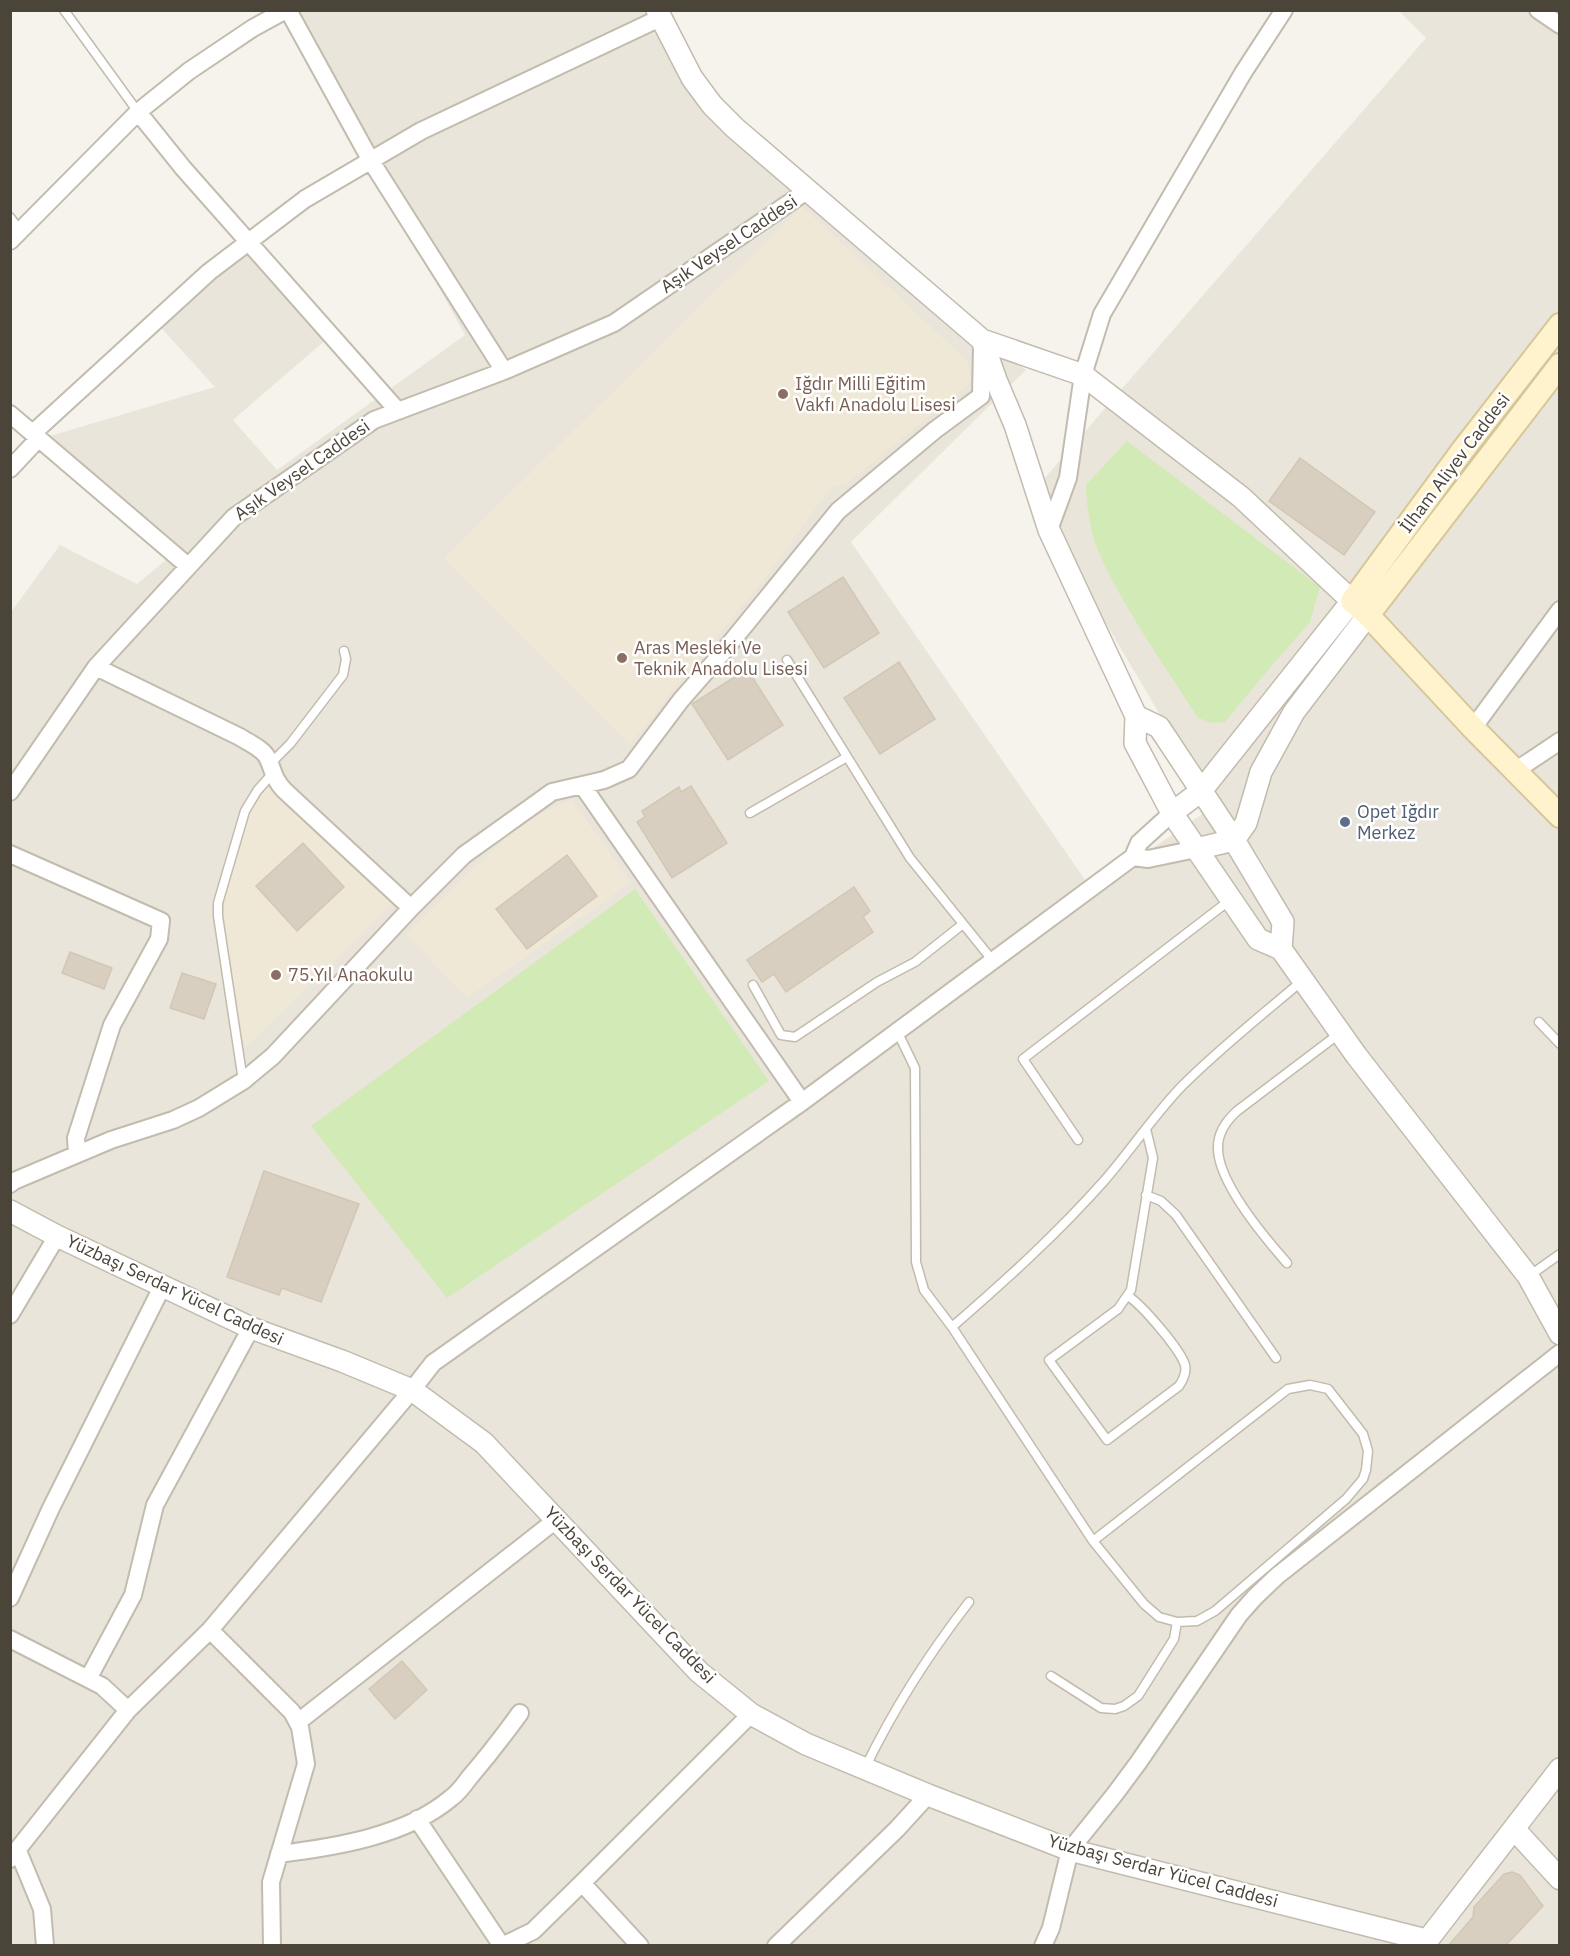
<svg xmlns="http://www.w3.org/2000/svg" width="1570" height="1956" viewBox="0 0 1570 1956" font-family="'IBM Plex Sans',sans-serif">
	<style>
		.residential { fill: #eae5da }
		.education { fill: #efe8d6 }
		.green { fill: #d2eab5 }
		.building { fill: #d8cfc1; stroke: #d3c7b4; stroke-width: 1.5 }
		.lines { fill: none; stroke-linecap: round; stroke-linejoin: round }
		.service-casing { stroke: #c2bbae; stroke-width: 11 }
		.minor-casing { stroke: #c2bbae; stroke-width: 20 }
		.tertiary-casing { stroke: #c2bbae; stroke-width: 24 }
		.secondary-casing { stroke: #d6c79b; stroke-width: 26 }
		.service { stroke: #fff; stroke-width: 8 }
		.minor { stroke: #fff; stroke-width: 16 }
		.tertiary { stroke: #fff; stroke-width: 21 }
		.secondary { stroke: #fff3cd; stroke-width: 22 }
		.education-dot { fill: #8d6e63; stroke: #fff; stroke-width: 2 }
		.service-dot { fill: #5c6f8a; stroke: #fff; stroke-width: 2 }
		.labels { text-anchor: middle; stroke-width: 5; stroke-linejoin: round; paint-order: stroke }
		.street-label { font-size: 18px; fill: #4b4439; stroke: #fff }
		.education-label { font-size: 18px; fill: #785e54; stroke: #fff; text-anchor: start }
		.service-label { font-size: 18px; fill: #4e5e75; stroke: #fff; text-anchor: start }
	</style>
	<rect width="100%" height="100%" fill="#f6f3ec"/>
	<path class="residential" d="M287 11H662L709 93 787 178 1026 370 851 542 1092 890 1214 806 1030 495 1426 38 1399 11H1559V1945L11 1946V612L60 545 137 584 178 550 40 439 215 387 155 321 251 238 328 338 233 420 277 470 465 335Z"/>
	<path class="education" d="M802 206 967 361 972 381 850 481 830 488 769 573 630 744 444 558Z
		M272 778 396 901 244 1049 219 891 249 816Z
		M572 799 630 883 467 998 406 934 520 824Z"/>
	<path class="green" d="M1127 441 1320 587 1310 622 1262 677 1225 722 1212 723 1198 718C1165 666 1124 609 1099 553 1091 535 1086 505 1086 485Z
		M635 889 769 1081 447 1298 311 1126Z"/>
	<path class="building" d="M1300 458 1375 512 1344 555 1269 501Z
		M843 577 879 633 824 668 788 612Z
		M899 662 935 719 880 754 844 698Z
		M747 669 783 725 728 760 692 704Z
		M691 786 727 843 672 878 637 822 645 817 642 811 679 787 681 792Z
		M303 843 344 887 297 931 256 886Z
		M567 855 597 896 527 949 496 909Z
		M854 887 870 911 863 917 873 932 786 992 774 974 762 982 747 960Z
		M70 952 112 968 104 989 62 973Z
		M182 973 216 984 204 1019 170 1008Z
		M264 1171 359 1204 321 1302 282 1288 279 1295 227 1277Z
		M402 1661 427 1690 395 1719 369 1689Z
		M1512 1872 1520 1875 1543 1906 1505 1946H1448L1473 1917 1474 1907 1504 1874Z"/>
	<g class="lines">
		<defs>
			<path id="service" d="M64 10 138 112
				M10 217 20 231
				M787 660 910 858 993 961
				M270 764 290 744 343 675 346 659 344 651
				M750 813 847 757
				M753 985 781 1035 795 1037 877 982 915 962 963 924
				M1539 1022 1560 1044
				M898 1033 915 1068 916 1262 924 1290 952 1327 1093 1541 1144 1604 1159 1617 1177 1622 1197 1621 1215 1611 1346 1499 1363 1479 1366 1470 1368 1451 1363 1434 1328 1389 1310 1385 1288 1389 1093 1541
				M243 1081 218 916V903L245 811 257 791 272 774
				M1078 1140 1023 1059 1230 900
				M1146 1195 1161 1201 1176 1215 1276 1358
				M1287 1263C1265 1238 1217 1181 1218 1147 1218 1132 1226 1121 1237 1111L1340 1033
				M1529 1276 1560 1254
				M1128 1296C1142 1305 1180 1349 1185 1365 1187 1373 1183 1380 1179 1386L1107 1440 1049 1360 1118 1309 1131 1290 1153 1158 1146 1129
				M952 1327C1005 1281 1057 1234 1104 1181 1131 1150 1154 1115 1182 1086 1220 1048 1262 1015 1303 980
				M1051 1676 1101 1708 1115 1709 1124 1706 1138 1696 1174 1639 1177 1622
				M865 1768C894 1708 928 1655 969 1602"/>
			<path id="minor" d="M288 10 371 161 504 371
				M1538 10 1560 25
				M138 112 183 168 398 411
				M10 241 138 112 189 71 253 28 286 10
				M10 414 188 566
				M33 433 209 272 305 199 421 131 660 18
				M10 469 39 438
				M1049 530 1068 478 1083 375 1102 314 1243 73 1284 10
				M96 667 240 737C249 743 264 749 268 759 274 772 273 778 284 790L411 908
				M1473 728 1560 610
				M1515 771 1560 741
				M582 785 802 1102
				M10 792 96 667 234 517 374 420 504 371 614 323 808 190
				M10 854 161 921 159 939 112 1025 76 1138 77 1154
				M1133 857 1148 859 1196 849
				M10 1184 14 1181 111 1140 173 1120 199 1108 243 1081 273 1056 411 908 464 855 552 792 604 780 629 769 681 700 723 652 838 511 935 430 981 396 982 347
				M10 1315 57 1236
				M10 1598 51 1508 162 1287
				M210 1630 292 1712 300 1727 306 1764 271 1882 272 1946
				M10 1639 102 1686 128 1710
				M88 1679 133 1595 155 1505 251 1328
				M298 1722 556 1520
				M417 1819 502 1946
				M18 1851 42 1909 45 1946
				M279 1854C336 1847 406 1836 451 1798 458 1793 464 1785 469 1778 487 1757 504 1735 520 1713
				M10 1859 128 1710 210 1630 412 1390 433 1363 802 1102 1133 857 1139 843 1172 813
				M582 1883 640 1946
				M502 1946 533 1931 582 1883 751 1714
				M776 1946 897 1829 928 1795
				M1043 1946 1051 1928 1070 1850 1115 1794 1138 1763 1239 1615 1255 1597 1277 1576 1560 1353"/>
			<path id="tertiary" d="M657 10 692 78 712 105 735 128 982 340 996 380 1015 425 1049 530 1136 716 1135 743 1172 813 1258 939 1281 949 1356 1055 1528 1276 1560 1334
				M982 340 1083 375 1241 497 1352 601 1201 791 1172 813
				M1136 716 1159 727 1234 840 1283 922 1281 949
				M1196 849 1234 840 1246 823 1261 772 1294 712 1368 615
				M10 1211 57 1236 251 1328 342 1361 412 1390 484 1443 699 1672 751 1714 806 1744 928 1795 1070 1850 1426 1940
				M1514 1829 1560 1879
				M1423 1946 1560 1769"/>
			<path id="secondary" d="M1560 325 1462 451 1352 601 1368 615 1473 728 1560 816
				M1368 615 1560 365"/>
		</defs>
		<use href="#service" class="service-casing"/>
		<use href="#minor" class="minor-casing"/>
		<use href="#tertiary" class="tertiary-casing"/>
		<use href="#secondary" class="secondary-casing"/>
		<use href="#service" class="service"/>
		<use href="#minor" class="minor"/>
		<use href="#tertiary" class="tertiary"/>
		<use href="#secondary" class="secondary"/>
	</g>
	<g class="education-dot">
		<circle cx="783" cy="394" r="6"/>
		<circle cx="622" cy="658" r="6"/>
		<circle cx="276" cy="975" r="6"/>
	</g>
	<circle class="service-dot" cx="1345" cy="822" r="6"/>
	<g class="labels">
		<g class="street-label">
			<text transform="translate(729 244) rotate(-34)" y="6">Aşık Veysel Caddesi</text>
			<text transform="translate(1455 463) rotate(-53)" y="6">İlham Aliyev Caddesi</text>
			<text transform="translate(302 470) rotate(-35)" y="6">Aşık Veysel Caddesi</text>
			<text transform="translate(175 1290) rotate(25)" y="6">Yüzbaşı Serdar Yücel Caddesi</text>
			<text transform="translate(630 1595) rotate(46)" y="6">Yüzbaşı Serdar Yücel Caddesi</text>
			<text transform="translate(1163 1871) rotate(15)" y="6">Yüzbaşı Serdar Yücel Caddesi</text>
		</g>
		<g class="education-label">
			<text x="795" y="390">Iğdır Milli Eğitim<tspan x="795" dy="21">Vakfı Anadolu Lisesi</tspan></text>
			<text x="634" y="654">Aras Mesleki Ve<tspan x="634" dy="21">Teknik Anadolu Lisesi</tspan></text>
			<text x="288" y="981">75.Yıl Anaokulu</text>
		</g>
		<g class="service-label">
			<text x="1357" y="818">Opet Iğdır<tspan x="1357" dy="21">Merkez</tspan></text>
		</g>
	</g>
	<rect width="1570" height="1956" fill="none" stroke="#4b4439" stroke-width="24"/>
</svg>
